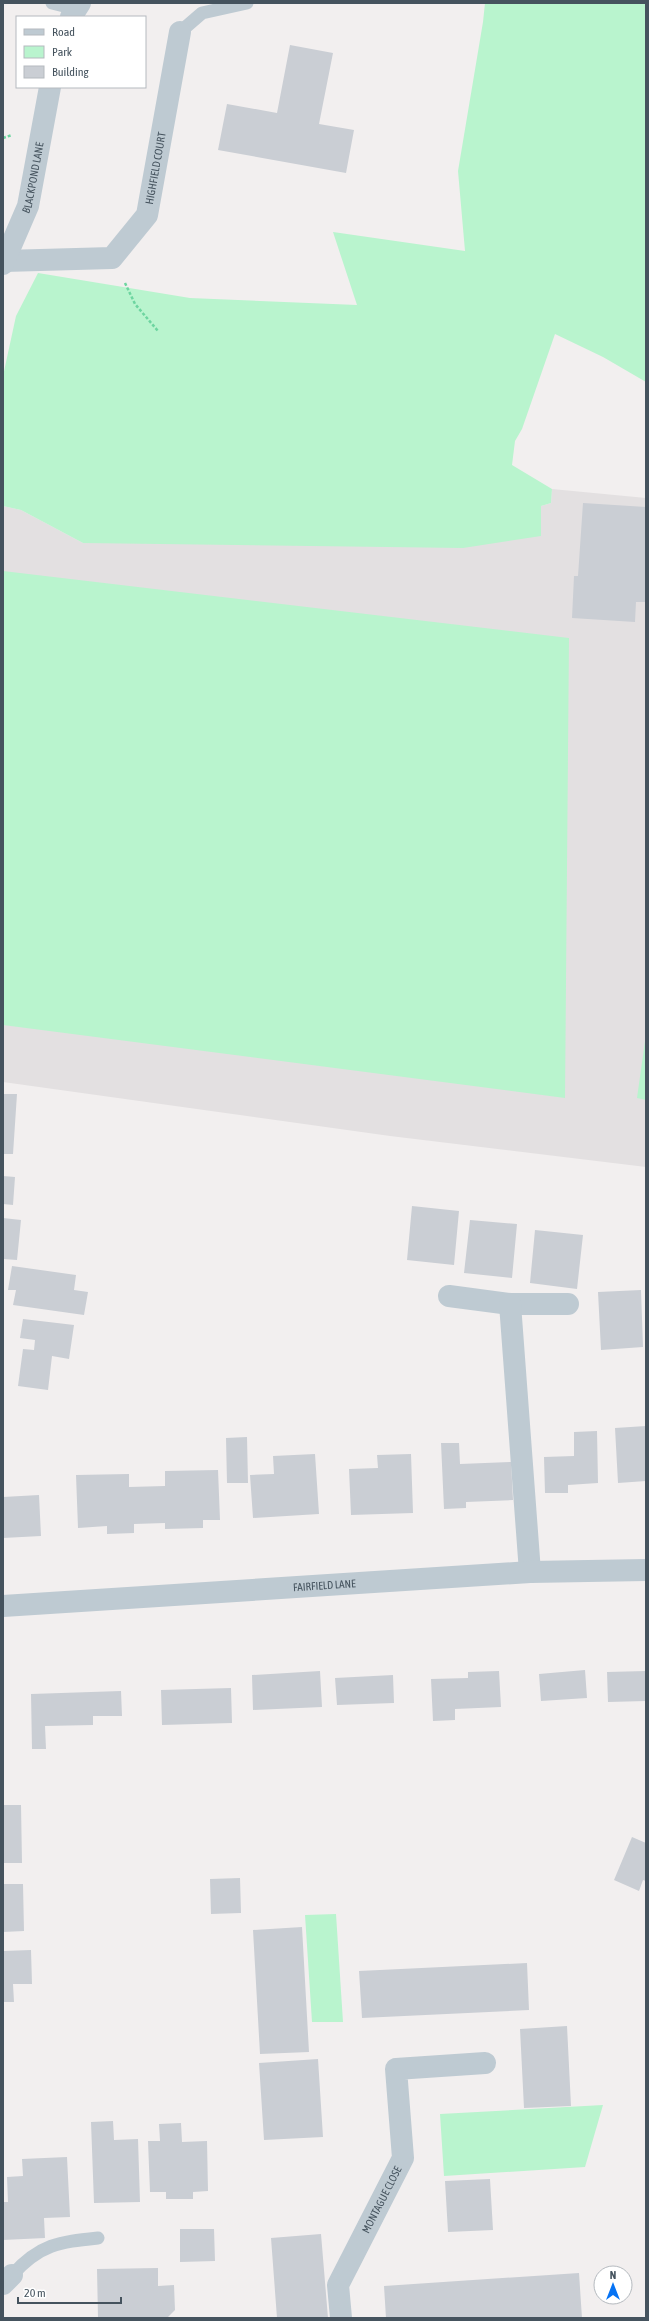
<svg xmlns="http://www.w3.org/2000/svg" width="649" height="2321" viewBox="0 0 649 2321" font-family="'Asap Condensed',sans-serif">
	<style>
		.education { fill: #e3e0e1 }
		.green { fill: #b9f4ce }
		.building { fill: #caced4 }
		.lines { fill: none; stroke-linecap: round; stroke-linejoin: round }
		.path { stroke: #6dd5a0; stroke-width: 2.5; stroke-dasharray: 3 2; stroke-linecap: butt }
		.lane { stroke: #becad2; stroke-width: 13 }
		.street { stroke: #becad2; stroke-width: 22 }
		.labels { text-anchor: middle; stroke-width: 3.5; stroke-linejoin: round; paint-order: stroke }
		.street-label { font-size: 11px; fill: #45535e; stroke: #fff }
	</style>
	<rect width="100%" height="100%" fill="#f2efef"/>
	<path class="education" d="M552 489 646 498V1167L390 1136 3 1082V506L21 510 83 543 541 506 551 503Z"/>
	<path class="green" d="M485 3H646V382L603 357 555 334 522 429 515 441 512 465 552 489 551 503 541 506V536L463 548 83 543 21 510 3 506V376L16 316 38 273 190 298 357 305 333 232 465 251 458 171 483 22Z
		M3 571 569 638 565 1098 3 1025Z
		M646 1034V1100L637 1098Z
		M336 1914 343 2022H312L305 1915Z
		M603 2105 585 2167 444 2176 440 2114Z"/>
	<path class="building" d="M290 45 333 53 319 124 354 130 346 173 218 150 227 104 277 113Z
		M583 503 646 507V602H636L635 622 572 618 574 576H578Z
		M3 1094H17L13 1154H3Z
		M3 1176 15 1177 13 1205 3 1204Z
		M412 1206 459 1211 454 1265 407 1260Z
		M3 1218 21 1220 17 1260 3 1259Z
		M470 1220 517 1224 512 1278 464 1273Z
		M535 1230 583 1235 577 1289 530 1283Z
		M12 1266 76 1275 74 1290 88 1292 84 1315 13 1305 16 1290H8Z
		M641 1290 643 1347 601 1350 598 1292Z
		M23 1319 74 1325 69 1359 52 1356 48 1390 18 1386 23 1349 34 1350 35 1340 20 1338Z
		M646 1426V1481L618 1483 615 1428Z
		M597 1431 598 1483 568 1485V1493H545L544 1457 574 1456V1432Z
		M247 1437 248 1483H227L226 1438Z
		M441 1443H459L460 1464 511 1462 513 1500 466 1502V1508L444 1509Z
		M315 1454 319 1514 253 1518 250 1475 274 1474 273 1456Z
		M411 1454 413 1513 351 1515 349 1469 378 1468 377 1455Z
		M218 1470 220 1520H203V1528L165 1529V1523L134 1524V1533L107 1534V1526L78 1528 76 1475 129 1474V1487L165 1486V1471Z
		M39 1495 41 1536 3 1538V1497Z
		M585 1670 587 1698 541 1701 539 1674Z
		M320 1671 322 1707 253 1710 252 1675Z
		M499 1671 501 1707 455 1709V1720L433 1721 431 1679 468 1678V1672Z
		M646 1671V1701L608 1702 607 1672Z
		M393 1675 394 1703 337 1705 335 1678Z
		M231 1688 232 1723 162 1725 161 1690Z
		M121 1691 122 1716H93V1725L45 1726 46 1749H32L31 1694Z
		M3 1805H21L22 1863H3Z
		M632 1837 646 1843V1881L643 1880 639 1891 614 1880Z
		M240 1878 241 1913 211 1914 210 1879Z
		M3 1884H23L24 1931 3 1932Z
		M302 1927 309 2052 260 2054 253 1930Z
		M31 1950 32 1984H13L14 2002H3V1951Z
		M527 1963 529 2010 362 2018 359 1971Z
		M567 2026 571 2106 524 2108 520 2029Z
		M318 2059 323 2137 264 2140 259 2063Z
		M113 2121 114 2140 138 2139 140 2202 94 2203 91 2122Z
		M181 2123 182 2142 207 2141 208 2191 193 2192V2199H166V2192H150L148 2141H160L159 2124Z
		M67 2157 70 2217 44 2218 45 2238 3 2240V2202H8L7 2177 23 2176 22 2159Z
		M490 2179 493 2230 448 2232 445 2181Z
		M180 2229H214L215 2261 180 2262Z
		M321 2234 328 2318H277L271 2238Z
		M158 2268V2286L174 2285 175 2310 167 2318H98L97 2269Z
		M579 2273 582 2318H386L384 2286Z"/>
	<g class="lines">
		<path class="path" d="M3 138 12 135
			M125 283 135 304 158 331"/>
		<path class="lane" d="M52 3 76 9
			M180 32 202 13 247 3
			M12 2275C40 2244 59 2242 98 2238"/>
		<g class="street">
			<path d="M71 17 80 3"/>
			<path id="s1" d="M4 261 112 258 147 215 180 32"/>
			<path id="s2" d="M3 264 28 206 50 87"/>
			<path d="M449 1296 510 1304H568"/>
			<path d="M510 1304 530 1572"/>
			<path id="s3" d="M3 1606 530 1572 646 1570"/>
			<path d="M3 2284 12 2275"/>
			<path id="s4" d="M341 2318 338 2285 403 2158 396 2069 485 2063"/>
		</g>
	</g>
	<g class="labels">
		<g class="street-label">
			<text dy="4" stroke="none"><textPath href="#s1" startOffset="211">HIGHFIELD COURT</textPath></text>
			<text dy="4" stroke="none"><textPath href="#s2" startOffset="92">BLACKPOND LANE</textPath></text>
			<text dy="4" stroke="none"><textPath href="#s3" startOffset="322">FAIRFIELD LANE</textPath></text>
			<text dy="4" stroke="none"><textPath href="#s4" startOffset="129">MONTAGUE CLOSE</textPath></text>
		</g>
	</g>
	<rect width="649" height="2321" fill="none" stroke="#45535e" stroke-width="8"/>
	<rect x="16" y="16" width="130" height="72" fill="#ffffff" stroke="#b5babf"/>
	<rect x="24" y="29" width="20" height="6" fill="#becad2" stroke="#b5babf"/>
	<text x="52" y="36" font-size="12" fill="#45535e">Road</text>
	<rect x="24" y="46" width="20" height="12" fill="#b9f4ce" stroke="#b5babf"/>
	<text x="52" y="56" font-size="12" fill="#45535e">Park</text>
	<rect x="24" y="66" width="20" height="12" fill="#caced4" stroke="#b5babf"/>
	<text x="52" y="76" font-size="12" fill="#45535e">Building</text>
	<g transform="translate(613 2285)"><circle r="19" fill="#ffffff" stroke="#b5babf"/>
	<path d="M0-3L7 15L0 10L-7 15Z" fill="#0673f4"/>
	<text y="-6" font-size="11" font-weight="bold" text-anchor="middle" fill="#45535e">N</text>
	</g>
	<path d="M18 2297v6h103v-6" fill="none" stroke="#45535e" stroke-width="2"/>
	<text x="24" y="2297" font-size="12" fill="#45535e" stroke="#ffffff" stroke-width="3" paint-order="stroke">20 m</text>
</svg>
